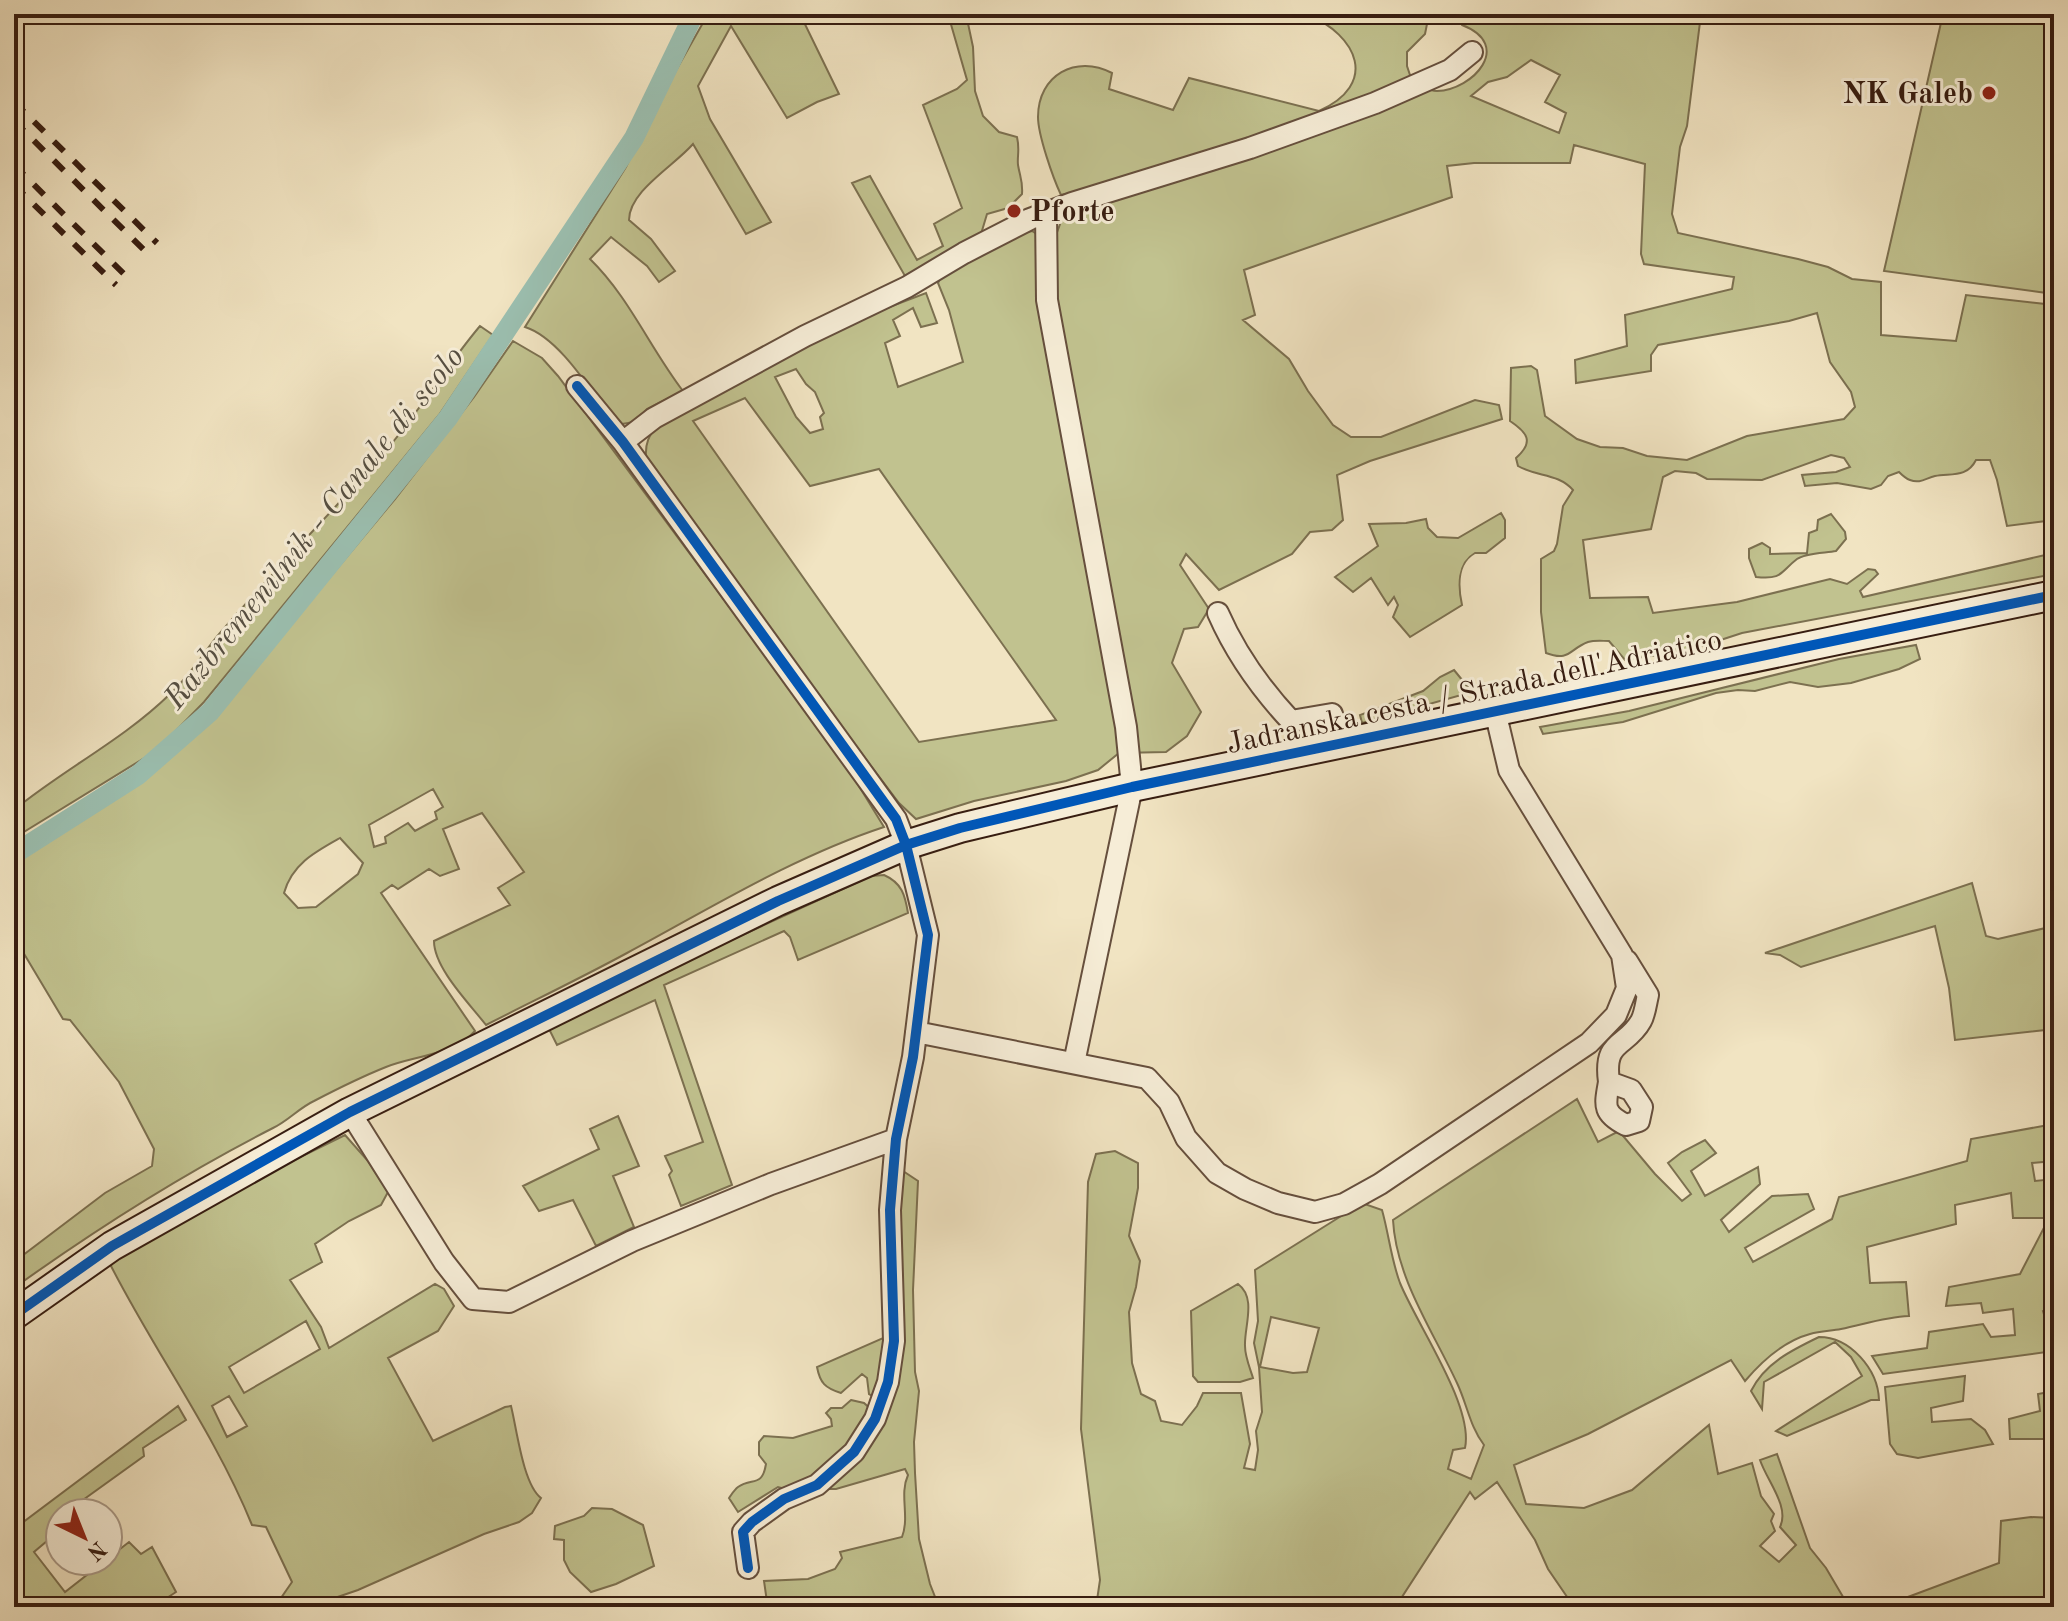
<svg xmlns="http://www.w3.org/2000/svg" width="2068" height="1621" viewBox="0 0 2068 1621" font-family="'Old Standard TT',serif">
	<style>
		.green { fill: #c1c28f; stroke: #7c7050; stroke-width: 2; fill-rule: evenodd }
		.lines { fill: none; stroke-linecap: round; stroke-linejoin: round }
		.canal { stroke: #9bbfb0; stroke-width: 20 }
		.street-casing { stroke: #664f3d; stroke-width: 24 }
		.secondary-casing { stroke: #371d11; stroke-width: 32 }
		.street { stroke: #f6edd7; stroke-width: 20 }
		.secondary { stroke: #f6edd7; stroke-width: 28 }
		.rail { stroke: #371d11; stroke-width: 6; stroke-dasharray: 14 14; stroke-linecap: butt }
		.cycleway-casing { stroke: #f6edd7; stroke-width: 15 }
		.cycleway { stroke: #0057b8; stroke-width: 10 }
		.poi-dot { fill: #8f2418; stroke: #f6edd7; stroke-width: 3 }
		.labels { text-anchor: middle; stroke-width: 6; stroke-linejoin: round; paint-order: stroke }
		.poi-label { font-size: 30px; font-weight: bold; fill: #371d11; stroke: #f6edd7; text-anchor: end }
		.street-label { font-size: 30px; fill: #371d11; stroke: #f6edd7 }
		.water-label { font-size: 32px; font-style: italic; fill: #554e41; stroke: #f6edd7 }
	</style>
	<rect width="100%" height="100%" fill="#f1e4c2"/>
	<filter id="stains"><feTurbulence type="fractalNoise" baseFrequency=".0025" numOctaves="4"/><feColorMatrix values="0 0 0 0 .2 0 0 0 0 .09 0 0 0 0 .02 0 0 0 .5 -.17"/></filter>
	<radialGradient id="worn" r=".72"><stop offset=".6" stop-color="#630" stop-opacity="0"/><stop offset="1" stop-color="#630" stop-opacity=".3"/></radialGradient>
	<path class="green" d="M708 14H800L839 94 817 102 787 118 731 26 698 86 710 119 771 222 746 234 693 144C674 166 629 191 629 220L651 239 675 271 659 282 647 266 611 237 590 259C629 297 650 348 683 391L647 409 634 422 622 424 614 421C592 393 560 338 525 327L626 167 650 116Z
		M948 14H966L973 47 975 91 983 116 999 132 1017 137C1020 150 1017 156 1018 165 1020 177 1023 181 1022 194L1008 208 987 214 981 234 905 276 852 183 870 176 917 260 943 246 934 224 962 208 923 105 957 89 967 80Z
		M1307 14H1451L1428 19 1425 34 1407 52V66L1413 84C1420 86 1429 91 1437 91 1473 90 1514 45 1462 25L1458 14H1509L1511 17 1514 14H1608L1619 23 1629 14H1701L1687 126 1680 147 1672 214 1678 233 1798 259 1828 267 1852 279 1881 282V335L1956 341 1966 295 2054 305V520L2007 526 1997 480 1990 460H1976C1967 478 1951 473 1935 476 1926 478 1920 484 1910 480 1907 479 1901 474 1899 472L1888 476 1881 485 1871 489 1837 483 1805 486 1802 475 1836 472 1850 467 1844 458 1831 455 1762 480 1707 479 1696 473 1675 471 1663 477 1651 529 1583 540 1590 598 1648 597 1653 613 1737 602 1830 579 1847 584 1868 569 1875 570 1878 574 1860 591 1863 597 2054 553V574L1742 633 1690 650 1625 660 1609 641C1602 641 1595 640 1588 642 1569 649 1570 662 1546 653L1541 612V559L1554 551 1557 544 1563 506 1573 490C1558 473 1537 477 1518 466L1516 458C1534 442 1528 433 1510 421L1511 368 1531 366 1537 370 1545 416 1577 439 1600 447 1623 448 1647 456 1687 460 1747 436 1844 419 1855 407 1851 392 1830 362 1817 313 1789 321 1658 345 1651 355V371L1576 383 1575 360 1627 346 1625 315 1732 289 1734 277 1644 264 1641 254 1645 164 1574 145 1570 163H1474L1447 166 1452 197 1244 270 1255 315 1243 320 1289 359 1308 391 1333 425 1351 437H1381L1475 400 1499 405 1502 419 1370 461 1337 475 1343 520 1332 530 1310 532 1292 554 1219 590 1186 554 1180 565 1209 609 1198 627 1184 629 1172 663 1201 712 1187 736 1166 752 1119 753 1098 770 1066 781 974 801 916 819 899 803 817 695 646 457C645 443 649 436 657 425L845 324 926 293 937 323 921 327 913 308 893 320 900 336 885 343 898 387 963 362 949 310 938 283 942 274 1016 234 1032 231 1040 236 1055 238 1063 216 1128 182 1061 195C1053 178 1038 135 1038 117 1038 75 1076 54 1112 73L1109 89 1173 110 1189 78 1319 111C1379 84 1358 36 1307 14ZM1531 60 1560 75 1545 102 1566 113 1559 133 1471 96 1488 82 1507 77ZM796 369 806 384 815 392 824 413 820 417 823 429 810 433 796 417 775 377ZM745 398 810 486 879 469 1056 720 919 742 693 421Z
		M1943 14H2054V294L1884 271Z
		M480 326 493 335 439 415 204 702 163 744 146 757 14 838V810C64 769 123 740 170 694 190 676 203 653 220 633 274 570 334 511 388 448 421 409 447 365 480 326Z
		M513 341 542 358 558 376 843 760 884 827C793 857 711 908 627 953 581 978 533 1001 486 1025 469 1003 434 968 434 941L510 905 498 888 524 872 482 813 443 829 459 869 440 876 429 869 398 889 392 885 381 893 475 1031C454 1055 413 1056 386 1067 361 1077 337 1089 314 1101 299 1108 288 1121 273 1128 183 1174 96 1229 14 1288V1262L105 1193 152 1166 154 1149 119 1082 70 1020 63 1019 14 937V862L143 781 208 723 395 499 474 397ZM433 789 443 807 435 812 437 819 415 831 408 823 385 837 386 843 374 847 369 825ZM340 838 363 863 358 874 316 907 298 908 284 893C292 864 315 852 340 838Z
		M1501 513 1505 520V538L1486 553H1475C1457 563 1458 587 1462 605L1410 637 1393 617 1398 605 1394 597 1388 605 1371 578 1353 592 1335 577 1378 546 1369 524 1406 523 1426 519 1428 528 1437 537 1458 538Z
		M1831 514 1845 532 1846 539 1836 551C1825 553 1805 553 1797 559 1780 572 1783 580 1756 577L1749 558V549L1762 543 1770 548V554L1807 553 1809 533 1817 530 1818 520Z
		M1916 645 1920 659 1899 669 1851 683 1818 687 1790 682 1755 691 1738 690 1716 693 1623 722 1543 734 1540 727 1629 711 1839 659Z
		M1454 670 1472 692 1362 723 1360 715 1423 691 1440 677Z
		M884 875C902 883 905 895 908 913L798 960 790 937 784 931 664 985 732 1185 681 1206 669 1175 672 1171 665 1156 703 1142 655 1000 557 1045 549 1029 640 982 871 876Z
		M1972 883 1986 936 1998 939 2054 926V1029L1955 1040 1949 988 1935 926 1801 967 1780 955 1765 953Z
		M1577 1099 1598 1142 1619 1131 1655 1174 1682 1201 1691 1194 1668 1163 1682 1152 1705 1140 1716 1153 1691 1171 1705 1196 1758 1167 1760 1184 1721 1220 1729 1232 1772 1196 1808 1194 1814 1209 1745 1248 1753 1262 1832 1219 1839 1197 1967 1161 1971 1139 2054 1124V1161L2032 1163 2035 1181 2054 1179V1306L2043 1311 2047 1324 2054 1326V1351L1883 1374 1872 1356 1927 1348 1929 1332 1983 1324 1991 1337 2015 1335 2013 1309 1983 1313 1981 1303 1946 1306 1949 1287 2020 1274 2049 1218H2013L2011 1193 1955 1205 1956 1224 1867 1247 1870 1283 1906 1282 1909 1316C1885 1317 1865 1324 1841 1329 1831 1331 1821 1331 1810 1334 1784 1341 1762 1361 1745 1381L1731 1360 1588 1434 1514 1465 1526 1504 1584 1508 1632 1490 1709 1425 1718 1474 1752 1463 1761 1496 1774 1514 1771 1521 1775 1531 1760 1546 1779 1562 1796 1545 1780 1527C1790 1507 1767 1481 1760 1460L1777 1454 1810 1548 1826 1568 1849 1607H1598L1594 1604 1591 1607H1574L1548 1569 1535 1540 1497 1482 1475 1499 1470 1492 1402 1597 1400 1607H1096L1100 1580 1081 1429 1088 1182 1096 1154 1115 1151 1138 1163V1188L1129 1236 1140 1261 1136 1287 1129 1312 1132 1363 1141 1394 1155 1401 1161 1421 1182 1425 1197 1406 1203 1393H1241L1250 1444 1244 1468 1255 1470 1258 1450 1256 1431 1262 1412 1259 1367 1254 1343 1258 1321 1255 1270 1362 1203 1382 1210C1389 1235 1391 1259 1400 1283 1417 1325 1474 1406 1465 1448L1453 1450 1448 1469 1471 1479 1484 1445C1470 1427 1467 1404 1457 1383 1433 1331 1396 1278 1393 1220ZM1271 1317 1319 1328 1307 1372 1293 1373 1260 1367Z
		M618 1116 639 1166 613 1176 634 1227 596 1246 573 1200 539 1211 523 1186 599 1149 590 1129Z
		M345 1135 368 1161 388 1192 381 1205 349 1221 315 1244 322 1262 290 1280 321 1327 329 1348 435 1284 444 1289 454 1306 438 1331 388 1358 433 1441 505 1407 511 1406C517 1430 523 1484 541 1498L532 1513 519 1522 484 1534 358 1590 323 1602 302 1606 286 1604 281 1598 292 1582 266 1527 252 1525C215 1434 156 1354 111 1266L114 1258 276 1169ZM306 1321 320 1349 244 1393 229 1367ZM229 1396 247 1426 227 1437 212 1406Z
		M897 1167 918 1181 913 1290 915 1372 919 1391 914 1442 915 1473 919 1539 930 1584 939 1607H923V1603L829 1600 767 1602 764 1581 808 1579 835 1569 842 1558 840 1552 902 1537C910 1516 899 1495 908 1475L905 1469 836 1489H822L880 1421Z
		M1238 1284C1257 1298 1244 1327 1245 1346 1245 1357 1250 1368 1253 1378L1240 1382H1198L1193 1376 1191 1311Z
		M1819 1337C1850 1337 1878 1369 1879 1400H1871L1787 1436 1776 1431 1862 1376 1851 1357 1835 1342 1764 1382 1762 1409 1751 1391C1765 1363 1792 1350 1819 1337Z
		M883 1338 888 1355 878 1399 869 1394 867 1378 862 1374 841 1393C825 1388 820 1383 817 1367Z
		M1965 1376 1963 1401 1931 1408 1932 1422 1971 1419 1985 1430 1993 1444 1918 1458 1897 1454 1890 1444 1885 1387Z
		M2054 1391V1444L2045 1439H2010L2009 1419 2040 1411 2038 1394Z
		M851 1400 864 1403 874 1412 838 1463 793 1491 778 1487 738 1512 729 1498C732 1494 734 1490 738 1487 752 1477 762 1488 766 1464L759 1455V1442L764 1436 793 1438 832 1426 831 1419 826 1413 831 1408H842Z
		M178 1406 186 1420 143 1448 144 1456 76 1505V1513H60V1530L34 1552 65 1592 129 1542 141 1554 152 1547 176 1592 153 1607H29L14 1595V1529Z
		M592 1508 612 1509 643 1525 654 1566 616 1584 591 1592 570 1572 564 1560V1540L554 1539 555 1526 584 1516Z
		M2031 1517 2054 1518V1593L2048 1607H1881L1999 1563 2001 1521Z"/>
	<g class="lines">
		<path class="canal" d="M14 854 138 775 210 712 448 418 634 138 694 14"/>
		<defs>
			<path id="street" d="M1046 213 1047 300 1126 727 1132 787 1074 1063
				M577 386 623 442 896 819 906 845 928 935 913 1057 896 1139 890 1210 894 1341 888 1382 875 1419 854 1452 817 1485 784 1499 752 1522 743 1532 748 1568
				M623 442 654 418 805 336 907 287 964 253 1030 219 1072 203 1250 148 1375 103 1450 70 1472 52
				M1218 613C1236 654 1261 689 1291 721L1332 714 1339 743
				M916 1032 1147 1078 1169 1102 1186 1138 1217 1173 1245 1189 1278 1203 1315 1212 1344 1204 1380 1184 1589 1043 1616 1015 1627 988 1622 955 1509 770 1495 711
				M1609 1082C1605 1105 1602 1113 1626 1125L1639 1121 1642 1107 1631 1090 1609 1082C1603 1039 1626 1048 1641 1021 1645 1014 1646 1003 1648 995L1627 961
				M350 1112 444 1262 473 1299 509 1302 632 1241 771 1184 896 1139"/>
			<path id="secondary" d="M14 1315 112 1246 350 1112 778 901 906 845 960 828 1132 787 2054 595"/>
		</defs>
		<use href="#street" class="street-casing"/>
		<use href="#secondary" class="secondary-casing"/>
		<use href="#street" class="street"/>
		<use href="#secondary" class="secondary"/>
		<path class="rail" d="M14 102 157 243
			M14 121 147 253
			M14 165 125 275
			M14 185 116 285"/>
		<defs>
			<path id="cycleway" d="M577 386 623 442 896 819 906 845 928 935 913 1057 896 1139 890 1210 894 1341 888 1382 875 1419 854 1452 817 1485 784 1499 752 1522 743 1532 748 1568
				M14 1315 112 1246 350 1112 778 901 906 845 960 828 1132 787 2054 595"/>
		</defs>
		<use href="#cycleway" class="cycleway-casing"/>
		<use href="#cycleway" class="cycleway"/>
	</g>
	<g class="poi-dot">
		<circle cx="1989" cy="93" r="8"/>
		<circle cx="1014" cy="211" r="8"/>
	</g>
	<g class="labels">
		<g class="poi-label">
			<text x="1973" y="103">NK Galeb</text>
			<text x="1030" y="221" text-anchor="start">Pforte</text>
		</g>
		<g class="street-label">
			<text transform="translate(1474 691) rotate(-12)" y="10">Jadranska cesta / Strada dell'Adriatico</text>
		</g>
		<g class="water-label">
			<text transform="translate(313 527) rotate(-51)" y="11">Razbremenilnik - Canale di scolo</text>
		</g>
	</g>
	<rect width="2068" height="1621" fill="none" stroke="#f1e4c2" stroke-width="48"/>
	<rect x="16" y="16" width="2036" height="1589" fill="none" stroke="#371d11" stroke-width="4"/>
	<rect x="24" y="24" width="2020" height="1573" fill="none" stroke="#371d11" stroke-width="2"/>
	<g transform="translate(84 1537) rotate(137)"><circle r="38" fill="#f6edd7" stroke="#aa9a88" stroke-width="2"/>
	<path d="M0-6L14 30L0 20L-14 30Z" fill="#8f2418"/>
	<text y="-12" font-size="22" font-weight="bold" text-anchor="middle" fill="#371d11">N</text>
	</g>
	<rect width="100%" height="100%" filter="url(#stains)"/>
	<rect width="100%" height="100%" fill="url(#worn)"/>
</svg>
